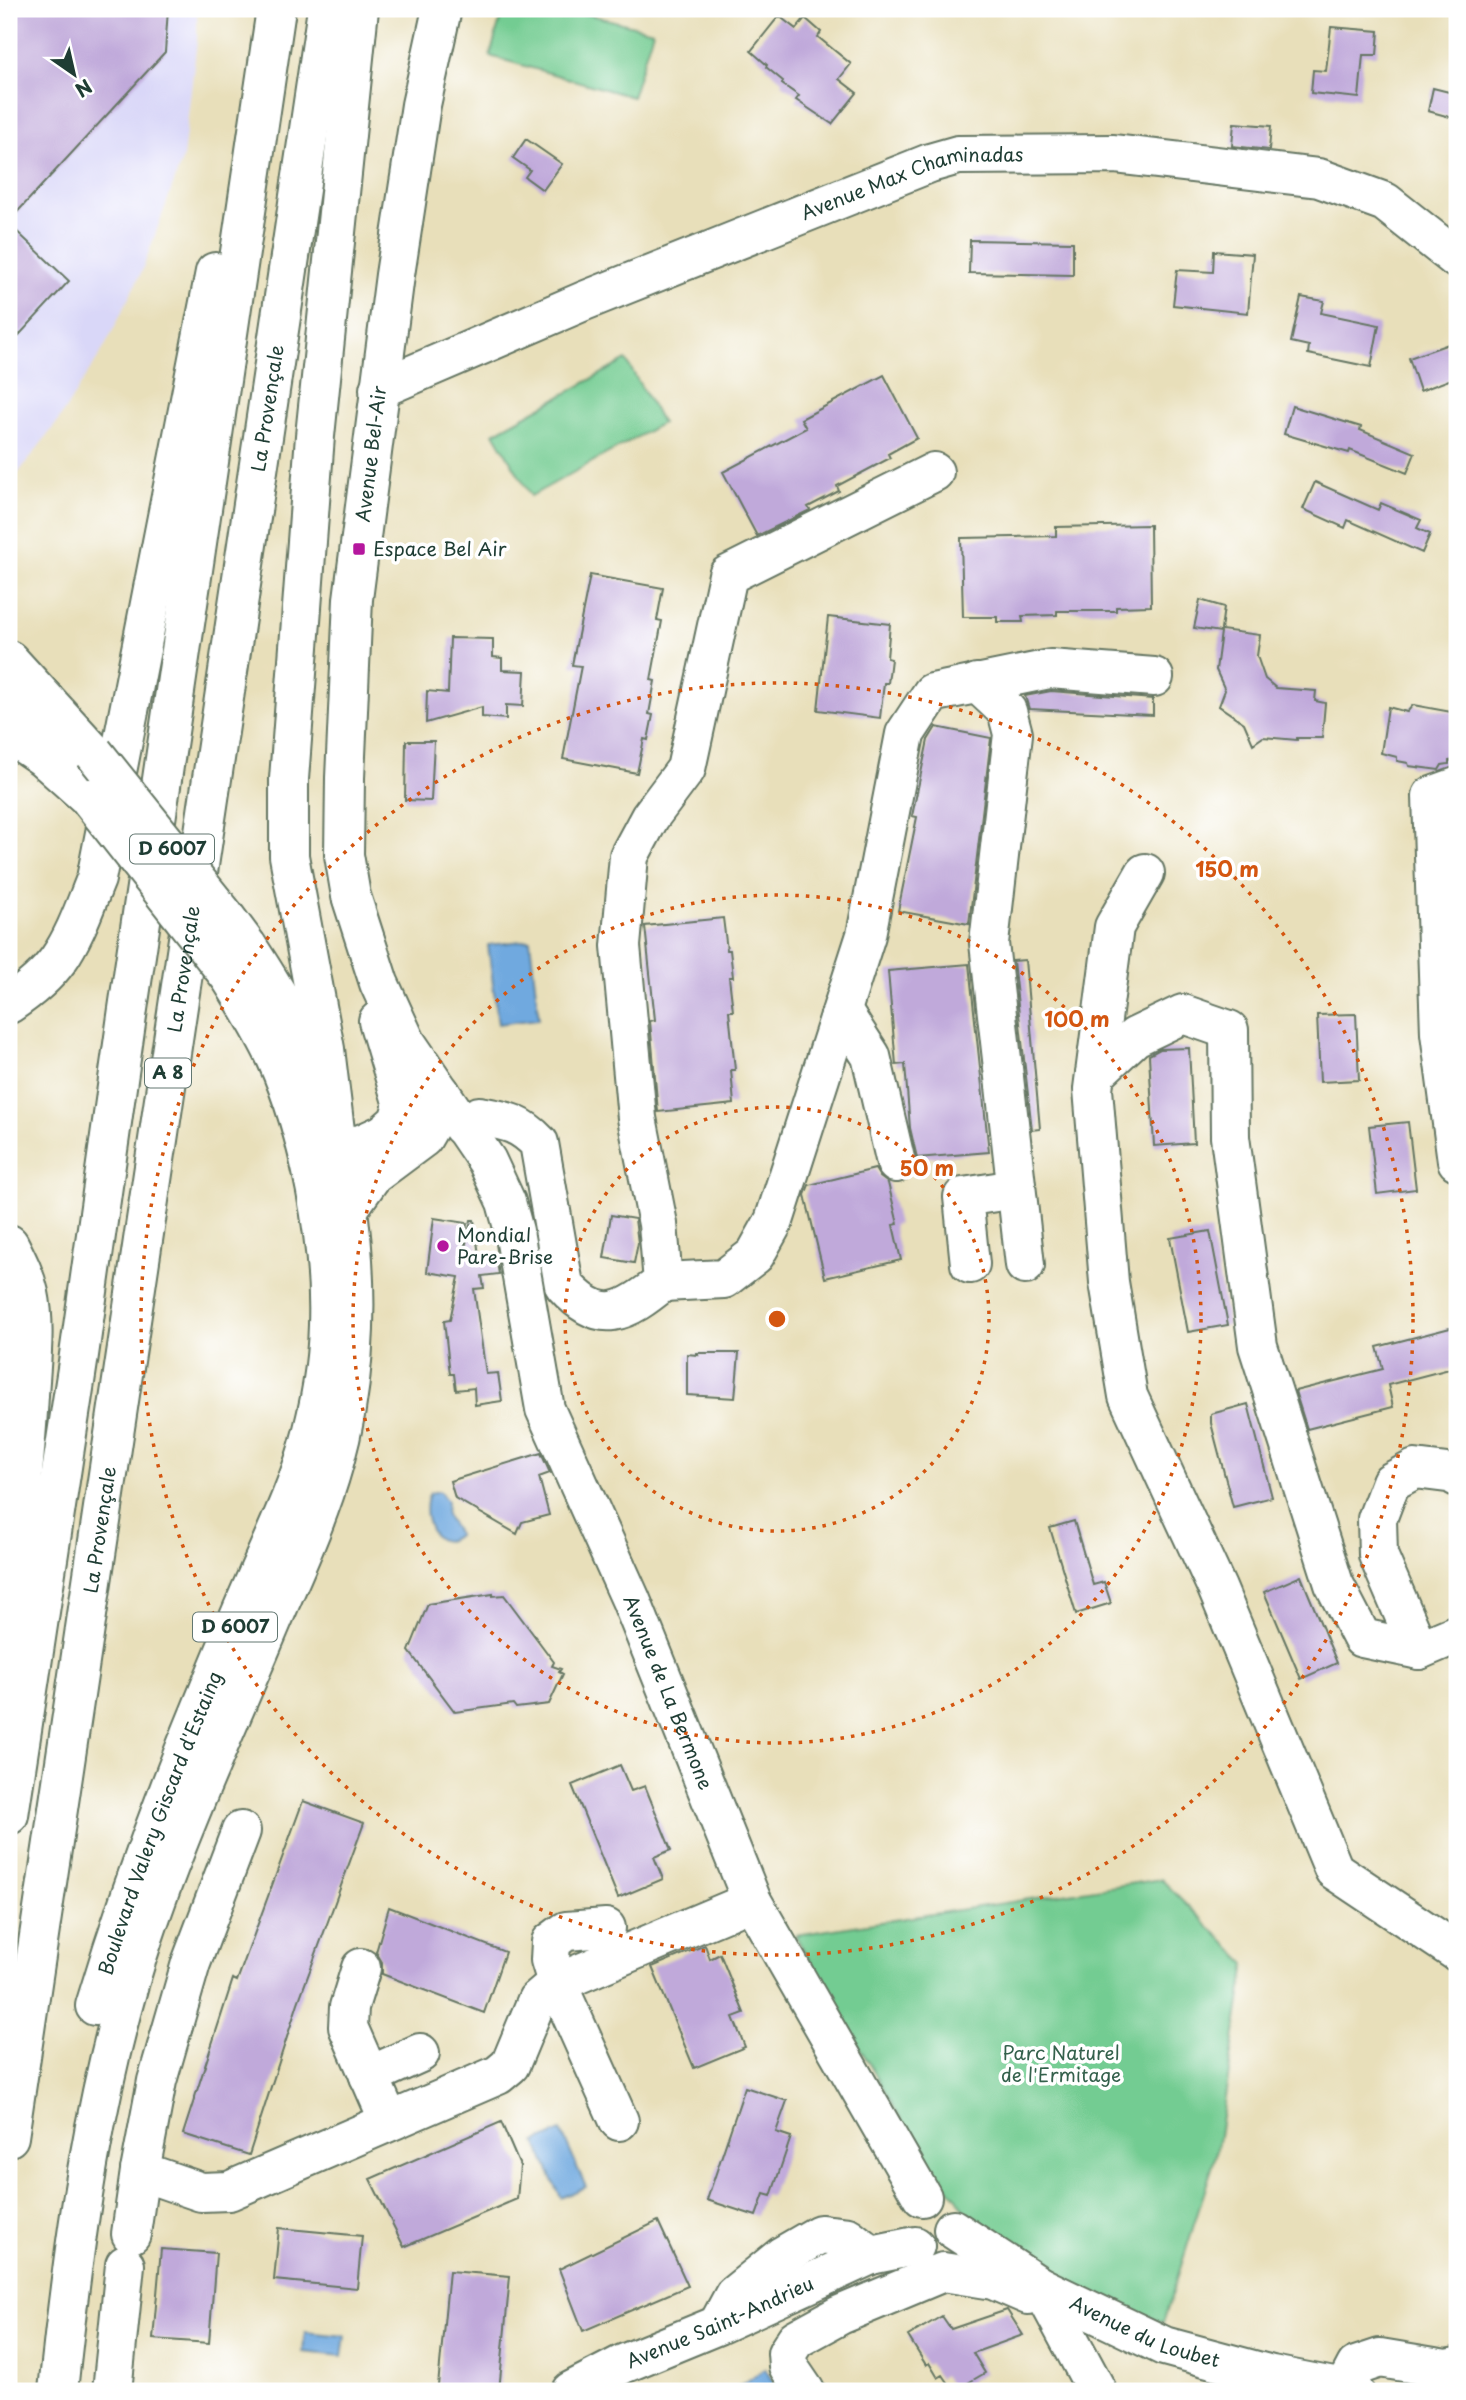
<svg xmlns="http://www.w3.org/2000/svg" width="1466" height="2400" viewBox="0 0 1466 2400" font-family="'Playpen Sans',sans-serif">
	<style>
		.built { fill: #d9d7f8 }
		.green { fill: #73cc92; stroke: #498463; stroke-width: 2 }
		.water { fill: #6fa9df; stroke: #47738a; stroke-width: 2 }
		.building { fill: #c0a9da }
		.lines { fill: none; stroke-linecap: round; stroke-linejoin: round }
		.minor-casing { stroke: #657663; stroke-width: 42 }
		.major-casing { stroke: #657663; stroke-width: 42 }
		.highway-casing { stroke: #657663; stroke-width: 42 }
		.minor { stroke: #fff; stroke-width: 38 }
		.major { stroke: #fff; stroke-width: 38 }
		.highway { stroke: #fff; stroke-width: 38 }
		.major-bridge-casing { stroke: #657663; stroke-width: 42; stroke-linecap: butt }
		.major-bridge { stroke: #fff; stroke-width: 38 }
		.ring { fill: none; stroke: #d45610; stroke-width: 3.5; stroke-dasharray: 3.5 7 }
		.poi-dot { fill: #b5179e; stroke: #fff; stroke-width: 2.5 }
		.labels { text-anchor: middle; stroke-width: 7; stroke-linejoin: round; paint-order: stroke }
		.shield { fill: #fff; stroke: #627771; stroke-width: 2 }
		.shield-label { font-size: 18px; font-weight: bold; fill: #1f3d34 }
		.street-label { font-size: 19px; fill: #1f3d34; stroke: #fff }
		.poi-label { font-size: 19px; fill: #1f3d34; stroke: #fff; text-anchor: start }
		.park-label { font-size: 19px; fill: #34614c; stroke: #fff }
		.centre { fill: #d45610; stroke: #fff; stroke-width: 3.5 }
		.ring-label { font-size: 21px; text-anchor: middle; font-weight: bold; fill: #d45610; stroke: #fff; stroke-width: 7; stroke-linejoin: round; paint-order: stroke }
	</style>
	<rect width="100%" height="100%" fill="#fff"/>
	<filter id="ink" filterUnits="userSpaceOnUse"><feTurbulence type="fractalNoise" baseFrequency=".0143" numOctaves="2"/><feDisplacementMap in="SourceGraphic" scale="14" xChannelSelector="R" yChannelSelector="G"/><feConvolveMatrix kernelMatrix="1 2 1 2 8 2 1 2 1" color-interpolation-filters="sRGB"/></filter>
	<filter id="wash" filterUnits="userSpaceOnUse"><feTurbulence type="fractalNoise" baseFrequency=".00686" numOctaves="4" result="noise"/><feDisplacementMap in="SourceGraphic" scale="28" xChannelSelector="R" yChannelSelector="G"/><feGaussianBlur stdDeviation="1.57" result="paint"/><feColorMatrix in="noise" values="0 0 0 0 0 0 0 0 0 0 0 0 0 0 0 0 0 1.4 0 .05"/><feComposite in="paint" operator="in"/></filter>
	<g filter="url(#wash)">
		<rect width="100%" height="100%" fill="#e8dfba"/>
		<path class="built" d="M9 9H197V40L183 157 142 271 104 348 56 424 9 485Z"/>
		<path class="green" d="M503 9H567L653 31 632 97 490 56Z
			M626 360 662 423 531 496 494 433Z
			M1161 1879 1246 1963 1216 2155 1163 2323 1067 2285 972 2224 956 2196 929 2168 795 1935Z"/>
		<path class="water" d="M530 940 539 1019 498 1024 488 945Z
			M439 1491 447 1501 446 1515 458 1534C434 1558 419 1512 430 1493Z
			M561 2131 586 2187 561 2198 536 2142Z
			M305 2332 345 2336 342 2356 303 2352Z
			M765 2369 778 2389 775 2391H732Z"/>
		<g id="blocks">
			<path class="building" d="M9 9H168L165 52 9 221Z
				M779 16 796 29 805 18 821 32 818 37 851 64 839 79 857 93 832 124 796 100 799 96 782 84 783 81 766 67 767 65 751 51Z
				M1331 27 1379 31 1377 55H1363L1359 98 1311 93 1313 70 1326 71Z
				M1433 88 1457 94V119L1428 111Z
				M1234 123 1271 126 1269 150 1232 146Z
				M526 139 562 164 543 190 525 177 530 170 513 158Z
				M9 224 69 281 9 346Z
				M970 240 1073 242V275L969 273Z
				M1214 251 1253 254 1248 313 1173 305 1177 270 1213 272Z
				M1301 297 1324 301 1321 313 1379 325 1371 367 1308 354 1309 346 1291 342Z
				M1457 341V377L1420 391 1409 358Z
				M884 375 917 438 888 454 890 458 837 486 839 491 808 507 810 510 757 536 723 472 806 428 801 419Z
				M1292 406 1361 427 1360 430 1415 453 1407 473 1350 450 1349 453 1284 434Z
				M1315 482 1378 510 1381 503 1421 520 1417 528 1430 534 1422 553 1348 520 1345 528 1303 509Z
				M1150 525 1151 606 1116 607V611H1057V615L1022 616 1023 622H997V617H963L961 538 1056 536V527Z
				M590 575 663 588 657 620 662 621 651 680 655 681 649 714 653 715 648 740 644 739 637 773 563 759 581 666 572 665Z
				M1200 600 1224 607 1221 630 1260 635 1257 656 1265 679 1276 688 1316 691 1315 701 1325 703 1322 738H1297V740L1263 737 1253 744 1244 723 1219 706 1225 690 1216 670 1221 632 1194 628Z
				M828 617 890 624 887 658 891 659 888 683H884L880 718 818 710Z
				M450 638 493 639V657L502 658V670L525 671 523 706 506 705V719L482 717V707L426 723 427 691 448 693Z
				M1051 691 1153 699V715L1029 709 1025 696Z
				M1413 705 1457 713V760L1449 761V764L1442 765 1439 770 1409 766 1408 763 1397 761V757L1381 753 1388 707 1407 712Z
				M936 727 991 738 969 924 898 911 917 817 912 816 928 740Z
				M406 741H434L431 801 405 800Z
				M723 918 727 950H730L733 977H729L733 1011H729L735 1070H731L734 1104 658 1112 650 1021 655 1020 645 926Z
				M1025 960 1040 1129 1032 1130 1013 961Z
				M969 964 989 1152 917 1158 910 1128 905 1064 896 1065 888 971Z
				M1356 1014 1359 1080 1320 1082 1317 1015Z
				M1189 1048 1194 1143 1154 1146 1149 1055 1160 1049Z
				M1408 1122 1416 1189 1377 1194 1369 1126Z
				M875 1169 880 1177 888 1183 898 1224 893 1225 901 1260 825 1278 805 1195 809 1185Z
				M611 1215 635 1219 638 1243 634 1263 604 1258Z
				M434 1218 467 1223 464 1253 471 1220H474L479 1255 496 1257 499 1274 482 1276 484 1288 474 1289 486 1374 498 1373 502 1401 475 1405 474 1388 456 1390 454 1374H450L444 1321 450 1320 459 1277 427 1272Z
				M1210 1231 1228 1325 1188 1332 1170 1238Z
				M1454 1327 1457 1339V1367L1388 1385 1393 1407 1307 1429 1295 1391 1383 1369 1377 1347Z
				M697 1353H739L735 1398 687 1395V1354L698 1355Z
				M1248 1404 1272 1497 1233 1507 1211 1423V1414Z
				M541 1453 550 1473 539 1477 549 1515 522 1522 517 1534 455 1498 450 1481Z
				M1074 1521 1093 1585 1104 1582 1111 1603 1076 1614 1050 1528Z
				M1301 1576 1337 1663 1301 1679 1264 1592Z
				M493 1594V1596L504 1595 554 1662 552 1666 561 1669 559 1672 563 1674 549 1704 516 1708 513 1704 455 1712 409 1651 428 1604Z
				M620 1765 631 1791 645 1786 671 1850 654 1857 663 1879 618 1898 572 1785Z
				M303 1801 364 1823 298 2003 249 2155 183 2134 233 1979 237 1981Z
				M389 1907 505 1952 484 2013 382 1974V1962L376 1952Z
				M705 1945 710 1959 720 1954 744 2013 733 2017 745 2047 694 2068 652 1967Z
				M745 2087 787 2101 776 2132 791 2137 771 2196 764 2194 756 2216 707 2200Z
				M501 2122 520 2166 517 2199 404 2247 370 2179Z
				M658 2221 688 2286 583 2331 559 2269Z
				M279 2228 362 2236 357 2288 274 2280Z
				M161 2249 216 2253 209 2343 153 2339Z
				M449 2271 510 2276 499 2391 438 2386Z
				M1007 2310 1023 2335 973 2353 985 2373 954 2391 943 2375 938 2378 929 2363 926 2365 908 2336 942 2316 951 2329Z"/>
		</g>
	</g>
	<g filter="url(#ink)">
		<use href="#blocks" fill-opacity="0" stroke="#657663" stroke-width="2"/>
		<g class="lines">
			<defs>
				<g id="minor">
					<path id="s1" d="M442 9 421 105 395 275 353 599 345 778 344 855 351 896 379 983 406 1042 487 1161 506 1202 514 1231 545 1409 631 1600 752 1901 922 2197"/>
					<path id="s2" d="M379 389 584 301 930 163 958 155 1114 154 1319 178 1385 202 1457 259"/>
					<path d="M977 683 1007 711 1013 734 989 943 1025 1265"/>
					<path d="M1457 787 1432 796 1440 1033 1457 1161"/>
					<path d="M1145 873 1114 927 1093 1089 1109 1282 1128 1396 1217 1588 1334 1870 1457 1952"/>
					<path d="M842 1011 871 1056 896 1163"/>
					<path d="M1095 1074 1135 1037 1183 1014 1229 1030 1230 1137 1258 1346 1334 1584 1362 1638 1419 1650 1457 1634"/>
					<path d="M462 1126 479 1116C506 1121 519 1122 539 1143L564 1285C601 1327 625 1313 663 1282L658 1224 637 1118 621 946 629 856 650 817 686 769 728 575 934 472"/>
					<path d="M337 1147 361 1144 383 1134 398 1121 403 1105 378 1021"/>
					<path d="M347 1211 372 1176 423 1138 434 1119 441 1093"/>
					<path d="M970 1264 963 1197 1016 1189"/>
					<path d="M663 1282 724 1279 755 1255 774 1221 866 935 905 734 932 693 1050 669 1154 677"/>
					<path d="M1419 1650 1378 1555 1377 1519 1391 1482 1415 1469 1455 1474 1457 1477"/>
					<path d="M241 1831 191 1963 157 2081 140 2171 201 2192 229 2191 498 2075 510 2065 537 2000 557 1983 752 1901"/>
					<path d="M606 1928 566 1931 551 1942 550 1960 557 1983 619 2121"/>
					<path d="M361 1968 349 2007 348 2027 389 2121"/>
					<path d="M369 2076 420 2053"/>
					<path id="s3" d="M953 2229 1041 2287 1164 2346 1272 2375 1354 2391"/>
					<path d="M131 2234 140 2171"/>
					<path d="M1041 2287 1097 2391"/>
					<path d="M721 2319 734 2295 782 2256 820 2234 848 2237 871 2255"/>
					<path d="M1344 2389 1356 2366 1380 2358 1446 2369 1457 2367"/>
					<path d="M112 2391 125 2265"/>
					<path id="s4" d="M571 2391 623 2364 718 2325 871 2255 915 2246"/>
					<path d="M805 2391 788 2366 787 2353 796 2339 840 2315 943 2272 993 2280 1028 2295"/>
				</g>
				<g id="major">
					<path d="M9 660 94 753"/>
					<path d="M9 701 49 741 73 772"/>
					<path id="s5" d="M95 2006C127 1899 165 1795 208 1692 224 1653 240 1614 257 1576 275 1534 295 1493 308 1449 319 1410 327 1365 328 1325 331 1244 309 1131 276 1058 263 1030 246 1003 230 977"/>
					<path d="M58 2391C74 2238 95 2083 144 1936 180 1828 229 1724 273 1619 295 1568 319 1517 334 1463 372 1329 356 1150 294 1025 280 997 264 972 247 946"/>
				</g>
				<g id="highway">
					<path d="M9 734 43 757 89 798"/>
					<path d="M9 1004C27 992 45 978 58 960 75 936 85 906 96 879L215 272"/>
					<path d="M337 1147 325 1049 289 856V779L315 436 359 9"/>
					<path d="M9 1244C17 1260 25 1275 29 1293 36 1325 31 1362 29 1395 24 1489 9 1583 9 1677"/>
					<path d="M9 1815 78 1362 128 1009 276 9"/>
					<path id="s6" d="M9 2137 327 9"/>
				</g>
			</defs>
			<use href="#minor" class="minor-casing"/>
			<use href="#major" class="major-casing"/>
			<use href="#highway" class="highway-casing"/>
			<use href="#minor" class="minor"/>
			<use href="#major" class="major"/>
			<use href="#highway" class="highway"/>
			<defs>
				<path id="major-bridge" d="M94 753 224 915 247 946
					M89 798 230 977"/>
			</defs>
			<use href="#major-bridge" class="major-bridge-casing"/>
			<use href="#major-bridge" class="major-bridge"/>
		</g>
	</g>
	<g class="ring">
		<circle cx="777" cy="1319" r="212"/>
		<circle cx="777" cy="1319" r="424"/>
		<circle cx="777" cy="1319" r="636"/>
	</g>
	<g class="poi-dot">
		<rect x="352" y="542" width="14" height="14" rx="3.5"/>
		<circle cx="443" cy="1246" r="7"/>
	</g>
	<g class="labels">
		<g class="shield">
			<rect x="130" y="834.5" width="84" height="29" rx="5"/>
			<rect x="145" y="1058.5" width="46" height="29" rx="5"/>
			<rect x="193" y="1612.5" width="84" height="29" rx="5"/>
		</g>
		<g class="shield-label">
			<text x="172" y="855">D 6007</text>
			<text x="168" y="1079">A 8</text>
			<text x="235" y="1633">D 6007</text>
		</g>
		<g class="street-label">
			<text dy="7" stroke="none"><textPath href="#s2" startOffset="574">Avenue Max Chaminadas</textPath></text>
			<text dy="7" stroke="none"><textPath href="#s6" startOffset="1748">La Provençale</textPath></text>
			<text transform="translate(371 454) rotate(-83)" y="7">Avenue Bel-Air</text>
			<text dy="7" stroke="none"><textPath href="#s6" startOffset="1181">La Provençale</textPath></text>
			<text dy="7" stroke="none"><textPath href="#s6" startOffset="614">La Provençale</textPath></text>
			<text dy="7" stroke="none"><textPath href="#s1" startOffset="1760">Avenue de La Bermone</textPath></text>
			<text dy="7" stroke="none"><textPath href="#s5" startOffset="194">Boulevard Valery Giscard d'Estaing</textPath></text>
			<text dy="7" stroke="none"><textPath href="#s4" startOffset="164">Avenue Saint-Andrieu</textPath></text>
			<text dy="7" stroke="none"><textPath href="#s3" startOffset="219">Avenue du Loubet</textPath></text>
		</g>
		<g class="poi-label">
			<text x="373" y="556">Espace Bel Air</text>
			<text x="457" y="1242">Mondial<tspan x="457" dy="22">Pare-Brise</tspan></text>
		</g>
		<g class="park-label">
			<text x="1061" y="2060">Parc Naturel<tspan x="1061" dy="22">de l'Ermitage</tspan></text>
		</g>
	</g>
	<circle cx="777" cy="1319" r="10" class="centre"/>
	<g class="ring-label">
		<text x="1227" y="877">150 m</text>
		<text x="1077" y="1027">100 m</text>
		<text x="927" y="1176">50 m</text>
	</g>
	<rect width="1466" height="2400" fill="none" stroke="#fff" stroke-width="35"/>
	<g transform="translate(74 74) rotate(146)" stroke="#ffffff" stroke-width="5" paint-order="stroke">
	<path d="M0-5L12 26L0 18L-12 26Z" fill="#1f3d34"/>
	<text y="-10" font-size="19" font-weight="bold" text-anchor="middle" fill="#1f3d34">N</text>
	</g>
</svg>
